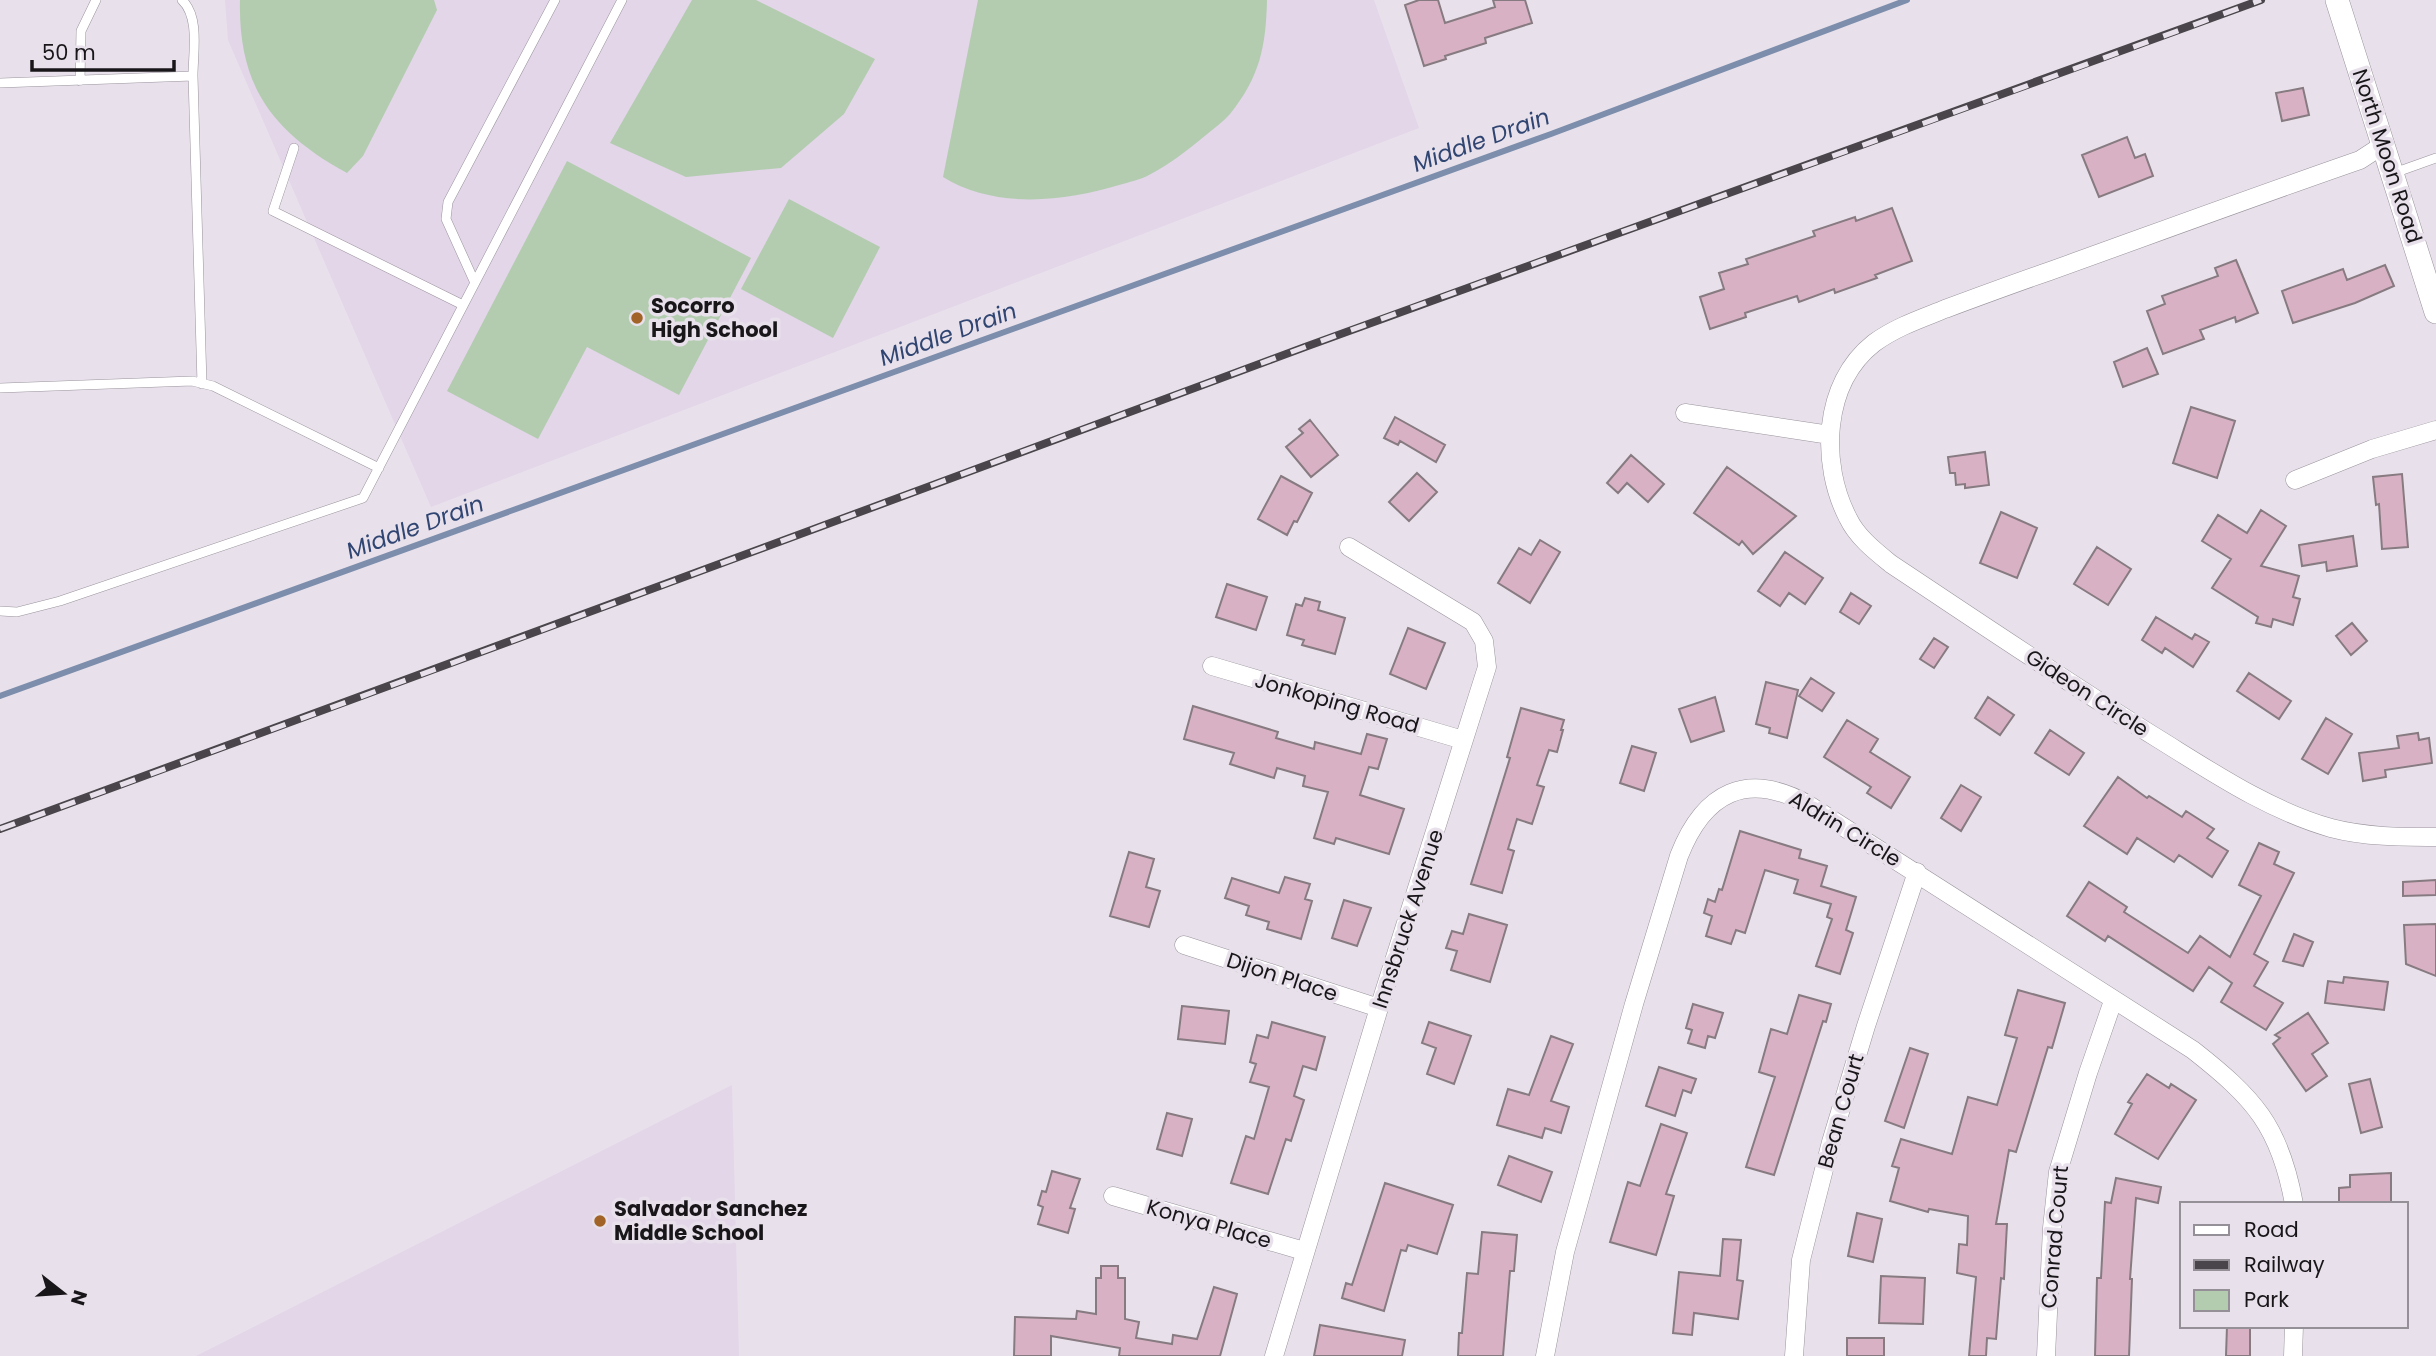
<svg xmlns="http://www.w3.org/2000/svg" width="2436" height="1356" viewBox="0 0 2436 1356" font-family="Poppins,sans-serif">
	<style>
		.built { fill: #e2d6e8 }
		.green { fill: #b3ccb0 }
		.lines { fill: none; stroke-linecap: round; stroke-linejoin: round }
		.stream { stroke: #7d8dac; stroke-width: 6 }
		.building { fill: #d8b2c4; stroke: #877b81; stroke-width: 2 }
		.service-casing { stroke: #9a939d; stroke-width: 10 }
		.minor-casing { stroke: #9a939d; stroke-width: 19 }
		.tertiary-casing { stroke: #9a939d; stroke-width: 24 }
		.service { stroke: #fff; stroke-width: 9 }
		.minor { stroke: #fff; stroke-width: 18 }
		.tertiary { stroke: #fff; stroke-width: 23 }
		.rail-casing { stroke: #49454b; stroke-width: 8 }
		.rail { stroke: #e8e1eb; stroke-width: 5; stroke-dasharray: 16; stroke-linecap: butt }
		.poi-dot { fill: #a16328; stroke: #e8e1eb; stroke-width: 2.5 }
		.labels { text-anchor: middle; stroke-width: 7; stroke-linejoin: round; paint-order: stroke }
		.street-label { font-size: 21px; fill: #19161a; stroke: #e8e1eb }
		.poi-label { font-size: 21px; font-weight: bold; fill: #19161a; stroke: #e8e1eb; text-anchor: start }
		.water-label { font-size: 23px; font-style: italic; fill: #304572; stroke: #e8e1eb }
	</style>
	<rect width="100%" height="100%" fill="#e8e1eb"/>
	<path class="built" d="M225 0H1374L1419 128 431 507 228 40Z
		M732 1085 739 1356H196Z"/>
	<path class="green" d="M240 0H434L437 10 363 156 347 173C273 132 238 87 240 0Z
		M692 0H756L875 59 844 114 781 168 686 177 610 143Z
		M978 0H1267C1266 46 1260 77 1230 114 1223 122 1214 128 1206 135 1188 150 1170 164 1149 175 1140 180 1129 182 1119 185 1063 202 995 209 943 177Z
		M567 161 751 258 679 395 587 347 538 439 447 391Z
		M789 199 880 247 833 338 741 289Z"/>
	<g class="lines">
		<path class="stream" d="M0 696 1551 134 1907 0"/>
	</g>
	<path class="building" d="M1419 0H1438L1445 23 1495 7 1493 0H1525L1532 23 1485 38 1486 43 1445 56 1446 59 1424 66 1405 5Z
		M2303 88 2309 115 2282 121 2276 93Z
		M2127 137 2135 158 2145 154 2153 176 2099 197 2082 155Z
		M1892 208 1912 261 1875 275 1877 278 1835 293 1834 289 1799 302 1797 296 1745 313 1746 317 1710 329 1700 297 1724 289 1719 273 1748 264 1746 259 1815 236 1813 231 1855 217 1856 221Z
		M2236 260 2258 313 2236 322 2235 317 2200 330 2204 339 2163 354 2147 311 2165 304 2162 296 2218 276 2215 268Z
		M2385 265 2394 286 2355 303 2293 323 2282 291 2343 269 2347 280Z
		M2147 348 2158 374 2123 387 2114 362Z
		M2191 407 2235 421 2217 478 2173 463Z
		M1395 417 1445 445 1436 462 1400 441 1398 445 1384 438Z
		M1310 420 1338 455 1311 477 1286 447 1303 433 1299 429Z
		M1985 452 1989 485 1965 488V484L1956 485 1955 473H1950L1948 457Z
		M1631 455 1664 484 1648 502 1627 483 1618 493 1607 483Z
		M1727 467 1796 516 1753 554 1742 541 1739 545 1694 513Z
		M1417 473 1437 492 1409 521 1389 502Z
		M2402 474 2408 547 2382 549 2379 504 2376 505 2373 477Z
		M1281 476 1312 493 1297 522 1294 521 1287 535 1258 519Z
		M2261 510 2286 526 2261 566 2299 576 2293 597 2300 599 2293 625 2273 619 2271 627 2256 623 2258 617 2212 588 2231 559 2202 541 2218 515 2247 533Z
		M2001 512 2037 528 2017 578 1980 563Z
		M2353 536 2357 566 2327 571 2326 562 2302 566 2299 545Z
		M1540 540 1560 552 1530 603 1498 583 1519 548 1531 555Z
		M2097 547 2131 569 2108 605 2074 584Z
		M1785 552 1823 578 1805 604 1789 593 1780 606 1758 591Z
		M1227 584 1267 597 1256 630 1216 617Z
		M1851 593 1871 606 1859 624 1840 612Z
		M1305 598 1320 602 1318 610 1345 618 1335 654 1302 645 1304 640 1287 635 1296 604 1302 606Z
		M2156 617 2192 639 2195 634 2209 642 2193 667 2165 648 2162 653 2142 640Z
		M2352 623 2367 641 2351 655 2336 636Z
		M1408 628 1445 643 1426 689 1390 674Z
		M1934 638 1948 647 1934 668 1920 659Z
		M2249 673 2291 701 2279 719 2237 691Z
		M1811 678 1834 693 1822 711 1799 696Z
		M1766 682 1798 690 1787 738 1769 733 1770 728 1756 724Z
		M1715 697 1724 731 1691 742 1679 709Z
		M1988 697 2014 715 2000 735 1975 718Z
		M1193 706 1278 732 1276 738 1314 749 1315 742 1361 754 1367 734 1387 739 1378 769 1369 767 1360 795 1404 809 1389 854 1336 838 1334 844 1314 838 1328 792 1303 786 1305 776 1277 768 1274 778 1230 764 1234 753 1184 739Z
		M1521 708 1564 720 1561 730H1563L1557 752 1549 750 1537 785 1544 787 1532 824 1517 819 1508 849 1514 851 1502 893 1471 884 1510 758 1507 757Z
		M2326 718 2352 734 2328 774 2302 759Z
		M1847 720 1878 739 1870 752 1910 777 1891 808 1867 793 1871 787 1824 757Z
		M2050 730 2084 753 2069 775 2035 753Z
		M2418 733 2419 740 2429 738 2432 763 2385 770 2386 777 2363 781 2359 753 2399 748 2397 736Z
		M1632 746 1656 753 1644 791 1620 783Z
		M2118 777 2147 798 2149 796 2182 817 2186 811 2214 829 2207 838 2228 851 2212 877 2179 855 2174 862 2137 838 2127 854 2084 826Z
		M1961 785 1981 797 1961 831 1941 818Z
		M1740 831 1801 850 1799 858 1827 866 1821 886 1856 897 1846 930 1853 933 1840 974 1816 966 1832 919 1827 917 1831 904 1794 893 1798 880 1765 870 1745 933 1736 930 1731 944 1706 936 1712 916 1704 913 1708 899 1715 902 1719 889 1722 890Z
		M2259 843 2279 852 2274 864 2294 873 2254 954 2268 962 2254 986 2283 1003 2266 1030 2221 1002 2232 983 2209 967 2193 991 2108 936 2105 941 2067 916 2089 882 2127 907 2124 912 2188 953 2200 936 2230 957 2261 896 2239 885Z
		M1129 852 1154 859 1146 887 1160 891 1149 927 1110 916Z
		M1285 877 1310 884 1305 899 1312 901 1301 939 1267 929 1269 922 1246 915 1249 906 1225 898 1232 878 1279 893Z
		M2436 880V895L2403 896V882Z
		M1344 900 1371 908 1357 946 1332 938Z
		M1469 914 1507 925 1490 982 1451 970 1457 951 1446 948 1452 931 1463 934Z
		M2436 924V976L2406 964 2404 925Z
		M2294 934 2313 942 2303 966 2283 961Z
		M2344 977 2388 982 2384 1010 2325 1003 2328 981 2343 983Z
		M2018 990 2065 1003 2052 1048 2048 1047 2016 1152 2009 1150 1996 1224H2007L2004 1279 2001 1278 1996 1339 1987 1338 1986 1356H1969L1976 1277 1957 1273 1959 1244 1967 1245 1968 1216 1929 1209 1928 1212 1890 1201 1899 1168 1892 1166 1901 1139 1952 1154 1968 1097 1997 1105 2017 1038 2005 1035Z
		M1799 995 1831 1004 1826 1022 1823 1021 1774 1175 1746 1167 1775 1077 1759 1072 1771 1029 1787 1034Z
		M1693 1004 1723 1013 1715 1038 1708 1036 1705 1048 1688 1043 1692 1030 1686 1028Z
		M1182 1006 1229 1011 1225 1044 1178 1039Z
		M2308 1013 2328 1043 2312 1054 2327 1076 2306 1091 2273 1044 2280 1038 2275 1035Z
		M1272 1022 1325 1037 1316 1070 1303 1066 1294 1096 1304 1100 1291 1141 1286 1139 1268 1194 1231 1183 1246 1136 1254 1139 1269 1087 1250 1082 1256 1064 1250 1062 1257 1035 1268 1038Z
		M1429 1022 1471 1036 1454 1084 1427 1074 1436 1048 1422 1043Z
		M1551 1036 1573 1044 1551 1101 1569 1107 1561 1133 1545 1128 1542 1138 1497 1125 1508 1089 1529 1095Z
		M1910 1048 1928 1054 1904 1128 1885 1121Z
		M1659 1067 1696 1079 1691 1093 1683 1090 1675 1116 1646 1106Z
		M2147 1074 2169 1088 2171 1084 2196 1100 2158 1159 2115 1134 2132 1104 2128 1102Z
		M2370 1079 2382 1127 2361 1133 2349 1084Z
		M1167 1113 1192 1119 1182 1156 1157 1149Z
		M1661 1124 1687 1133 1666 1194 1674 1196 1656 1255 1610 1242 1628 1182 1640 1186Z
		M1509 1156 1552 1172 1541 1202 1498 1185Z
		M1052 1171 1080 1179 1070 1208 1075 1209 1068 1233 1038 1224 1043 1207 1038 1205 1042 1191 1046 1192Z
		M2391 1173V1204H2339V1188L2350 1187V1175Z
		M2116 1178 2161 1187 2158 1203 2136 1198 2130 1279H2132L2129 1356H2095L2097 1278H2101L2105 1202 2111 1203Z
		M1385 1183 1453 1205 1437 1254 1408 1245 1406 1251 1401 1250 1384 1311 1342 1298 1346 1283 1352 1285Z
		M1857 1213 1882 1219 1873 1262 1848 1256Z
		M1482 1232 1517 1235 1514 1271H1510L1503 1356H1458L1459 1333H1462L1467 1273 1478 1274Z
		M1723 1239 1741 1240 1737 1280 1743 1281 1738 1319 1694 1313 1692 1335 1673 1333 1679 1272 1720 1276Z
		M1101 1266H1118V1278H1125V1319L1139 1322 1136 1338 1172 1344 1173 1335 1197 1339 1214 1287 1237 1294 1220 1356H1119L1120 1348 1051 1336V1356H1014L1015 1317 1076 1319 1077 1311 1096 1314V1278H1101Z
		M1881 1276 1925 1278 1923 1324 1879 1323Z
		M1320 1325 1405 1340 1402 1356H1314Z
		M2227 1326H2250V1356H2226Z
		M1847 1338H1884V1356H1847Z"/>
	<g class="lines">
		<defs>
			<path id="service" d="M193 76 202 384
				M80 81 81 31 96 0
				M0 83 193 76C193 53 200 17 182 0
				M294 148 273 211 463 305
				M2394 173 2436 158
				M475 283 446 219 448 202 555 0
				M0 388 192 381 213 386 379 468
				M0 611 17 612 60 601 363 498 622 0"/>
			<path id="minor" d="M2383 145 2360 160C2256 196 2153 234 2050 271 2015 283 1980 296 1945 309 1920 319 1896 327 1874 343 1822 384 1820 464 1848 518 1857 537 1875 551 1891 564 1980 623 2067 682 2157 738 2212 772 2268 810 2331 828 2365 837 2401 837 2436 837
				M1685 413 1830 435
				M2295 480 2372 449 2436 430
				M1212 666 1463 740
				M1184 945 1379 1008
				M1113 1196 1304 1251
				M1274 1356 1379 1008 1487 667 1484 641 1473 622 1349 547
				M1545 1356 1565 1252 1634 1004 1679 856C1704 792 1747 770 1809 805L2193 1050C2254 1098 2280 1126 2294 1204
				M1794 1356 1801 1260 1810 1224 1831 1142 1866 1026 1917 872
				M2046 1356 2052 1228 2058 1172 2088 1073 2113 1001
				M2293 1356 2294 1326"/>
			<path id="tertiary" d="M2337 0 2436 312"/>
		</defs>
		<use href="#service" class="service-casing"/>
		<use href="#minor" class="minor-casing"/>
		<use href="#tertiary" class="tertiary-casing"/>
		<use href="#service" class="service"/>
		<use href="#minor" class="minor"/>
		<use href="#tertiary" class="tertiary"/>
		<defs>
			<path id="rail" d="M0 829C436 670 870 508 1305 347 1623 230 1943 118 2261 0"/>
		</defs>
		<use href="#rail" class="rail-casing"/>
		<use href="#rail" class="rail"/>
	</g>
	<g class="poi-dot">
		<circle cx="637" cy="318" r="7"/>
		<circle cx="600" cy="1221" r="7"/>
	</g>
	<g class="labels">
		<g class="street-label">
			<text transform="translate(2387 156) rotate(72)" y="7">North Moon Road</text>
			<text transform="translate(2087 693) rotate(33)" y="7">Gideon Circle</text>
			<text transform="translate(1337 703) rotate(16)" y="7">Jonkoping Road</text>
			<text transform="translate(1845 829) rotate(31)" y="7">Aldrin Circle</text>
			<text transform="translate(1408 919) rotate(-72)" y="7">Innsbruck Avenue</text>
			<text transform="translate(1282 977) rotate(18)" y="7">Dijon Place</text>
			<text transform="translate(1841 1111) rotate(-74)" y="7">Bean Court</text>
			<text transform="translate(1209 1224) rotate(16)" y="7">Konya Place</text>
			<text transform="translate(2055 1237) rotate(-85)" y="7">Conrad Court</text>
		</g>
		<g class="poi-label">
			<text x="651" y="313">Socorro<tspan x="651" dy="24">High School</tspan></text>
			<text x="614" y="1216">Salvador Sanchez<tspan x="614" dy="24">Middle School</tspan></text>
		</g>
		<g class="water-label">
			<text transform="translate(1481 140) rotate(-20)" y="8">Middle Drain</text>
			<text transform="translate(948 334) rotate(-20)" y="8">Middle Drain</text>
			<text transform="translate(415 527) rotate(-20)" y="8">Middle Drain</text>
		</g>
	</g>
	<rect x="2180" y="1202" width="228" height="126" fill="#e8e1eb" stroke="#959097" stroke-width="2"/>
	<rect x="2194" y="1225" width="35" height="10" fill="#ffffff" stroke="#959097" stroke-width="2"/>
	<text x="2244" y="1237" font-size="21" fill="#19161a">Road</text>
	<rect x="2194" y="1260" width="35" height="10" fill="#49454b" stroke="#959097" stroke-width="2"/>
	<text x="2244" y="1272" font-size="21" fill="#19161a">Railway</text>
	<rect x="2194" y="1290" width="35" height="21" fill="#b3ccb0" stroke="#959097" stroke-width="2"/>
	<text x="2244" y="1307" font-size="21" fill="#19161a">Park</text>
	<g transform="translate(63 1293) rotate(107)" stroke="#e8e1eb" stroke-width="5" paint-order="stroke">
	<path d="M0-5L12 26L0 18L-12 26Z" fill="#19161a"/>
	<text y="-10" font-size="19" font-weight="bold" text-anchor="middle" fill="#19161a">N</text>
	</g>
	<path d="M32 60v10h142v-10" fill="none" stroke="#19161a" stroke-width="3.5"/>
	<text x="42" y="60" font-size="21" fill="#19161a" stroke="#e8e1eb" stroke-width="5" paint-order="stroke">50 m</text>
</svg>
